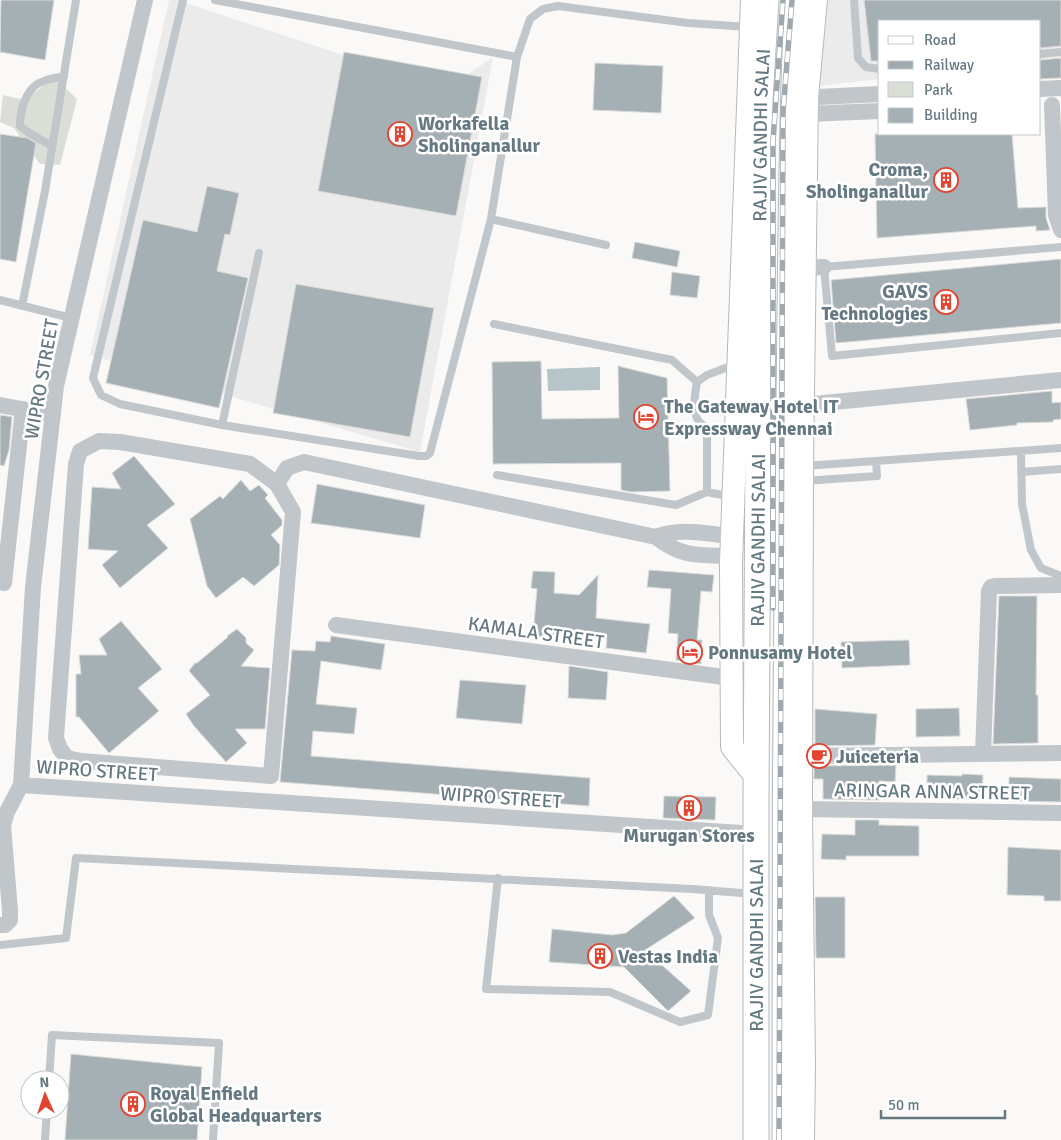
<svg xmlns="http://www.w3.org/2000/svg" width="1061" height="1140" viewBox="0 0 1061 1140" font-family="Signika,sans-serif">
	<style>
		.built { fill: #eaebea }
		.green { fill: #daded7 }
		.water { fill: #b6c5c7 }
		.building { fill: #a5b0b5; stroke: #dbdbd9 }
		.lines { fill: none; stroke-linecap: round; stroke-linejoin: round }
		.secondary-casing { stroke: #b3babe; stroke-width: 24 }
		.primary-casing { stroke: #b2b8bc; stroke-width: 27 }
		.lane { stroke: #c0c6c9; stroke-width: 8 }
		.street { stroke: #c0c6c9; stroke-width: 16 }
		.secondary { stroke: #fff; stroke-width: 22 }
		.primary { stroke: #fff; stroke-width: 25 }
		.rail-casing { stroke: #a0a9ae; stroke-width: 5.5 }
		.rail { stroke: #fff; stroke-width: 4; stroke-dasharray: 11; stroke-linecap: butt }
		.labels { text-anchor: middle; stroke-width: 5; stroke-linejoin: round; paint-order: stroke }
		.poi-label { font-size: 19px; font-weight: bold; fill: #657982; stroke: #fff; text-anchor: start }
		.street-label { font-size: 19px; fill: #657982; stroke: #fff }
	</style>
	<rect width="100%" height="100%" fill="#faf9f7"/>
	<path class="built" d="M169 0H177L446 89 493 57 420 452 90 355Z
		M826 0H1061V57L1040 59V21H880V79L819 86Z"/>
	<path class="green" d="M54 77 77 99 60 165 40 164 14 128 0 122 3 95 25 100Z"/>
	<path class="water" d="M600 367V390L548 391 547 369Z"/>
	<path class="building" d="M1 0H54L45 60 0 52Z
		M864 0H1061V46L1040 48V21H880V61H871Z
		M344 52 482 77 456 216 318 191Z
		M1061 58V78L1040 79V60Z
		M595 63 663 66 661 113 593 110Z
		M0 134 27 138 36 143 16 262 0 259Z
		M875 134H1012L1018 208 1046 207V218L1050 230 1036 231V226L877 238Z
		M207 186 239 193 230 235 225 234 217 271 248 278 219 408 106 383 143 220 197 232Z
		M635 242 680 251 677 267 632 258Z
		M1061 259V323L836 343 831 280Z
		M672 272 700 276 697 298 670 295Z
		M296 284 434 308 410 437 273 413Z
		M541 361 542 419 619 418 618 366 667 378 670 491 631 492 621 490V463L493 464 492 362Z
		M1052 391V403L1061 402V419L1053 420V422L1017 423V425L970 430 966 399Z
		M1 415 12 417 9 450 4 466 0 465V418Z
		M134 456 175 504 147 525 168 548 120 588 102 565 118 551 88 549 92 487 121 489 112 473Z
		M241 480 250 491 259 485 268 495 265 498 282 520V525L271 535 280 545 279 565 254 586 243 577 216 598 207 586 190 519 220 496 223 499Z
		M317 484 425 505 420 538 311 523Z
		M649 570 714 575 712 592 701 591 697 640H702L701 664 676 660 678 634 668 633 671 589 647 587Z
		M533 571 555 572 554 593 579 595 598 575 596 618 650 624 646 653 606 648 607 639 560 635V639L533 636 537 589 531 588Z
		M999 596H1037L1036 695H1038V743L993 744Z
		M121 621 162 669 138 688 159 711 109 753 79 717H76V674H81L79 655H107L99 639Z
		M237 629 246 638V643L254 650 241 666 270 668 265 729H235L247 743 226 762 194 726 186 714 210 695 189 671 195 663H197L228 637 227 636Z
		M331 636 385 644 381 670 321 661 316 704 357 708 354 734 313 731 311 756 590 778 589 806 280 782 292 650 315 651 316 641 330 642Z
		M909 640 910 665 842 668 841 642Z
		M569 666 608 672 606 700 568 698Z
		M460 680 526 685 522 724 456 718Z
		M959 708 960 736 916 737V709Z
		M815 709 877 714 875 745 815 746Z
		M896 765 895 782 879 781V800L823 799V779H814V766Z
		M962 774 983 775 982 799H927V775L962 776Z
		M1009 777 1061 779V802L1009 801Z
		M664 796 716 797 715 820 663 818Z
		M855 820H879V825L919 826V856H846V860L821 859 822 834 855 835Z
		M1008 847 1061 850V901H1044V896L1007 895Z
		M674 896 695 918 645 950 691 991 668 1011 624 967 549 962 552 929 612 935 626 933Z
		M815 897H845V958H816Z
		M71 1054 202 1067 197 1140H65Z"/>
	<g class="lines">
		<defs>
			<path id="secondary" d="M752 0 731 563 732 747 756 777
				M803 1140 804 1066 801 809 802 466 807 97 816 0"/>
			<g id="primary">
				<path id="s1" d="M756 1140V800L760 101 766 0"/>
				<path d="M785 1140C785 913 785 685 788 458 791 305 790 153 797 0"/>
			</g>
		</defs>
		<use href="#secondary" class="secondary-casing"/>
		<use href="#primary" class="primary-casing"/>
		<path class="lane" d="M183 0 93 378 101 395 120 404 222 425 419 456H426L430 453 491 219 517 57 530 19 543 9 558 6 688 23 749 27
			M215 0 517 57
			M854 0 858 58 866 67 880 69
			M1040 54 1061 52
			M52 146 29 133 20 126C20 110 26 86 44 81 50 78 57 78 64 76
			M491 219 606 245
			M1061 247 824 267 832 356 1061 333
			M0 300 71 318
			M22 306 45 191 76 0
			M494 324 672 360 697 382
			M222 425 259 253
			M734 432C695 430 690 420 697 382L707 375 736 364
			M1021 451 1022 504 1031 550 1041 568 1061 576
			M804 466 1061 448
			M1021 472 1061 469
			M497 475 676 505 707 492 732 497
			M804 481 877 476 876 461
			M707 492V428
			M498 878 486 989 610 992 680 1022 708 1015 718 938 709 915V890
			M0 945 66 938 76 858 693 889 753 894
			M49 1080 52 1035 219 1043 213 1140
			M45 1140 47 1110"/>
		<path class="street" d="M1040 89 1061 88
			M797 98 880 94
			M1052 105 1056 215 1061 230
			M807 114 880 111
			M805 268 824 267
			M0 405 53 415
			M803 405 1061 380
			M277 484 293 512 271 776 81 761 67 758 60 749 56 738 76 464 80 451 99 441 120 442 250 464 277 484 287 468 304 462 656 537C682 558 700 555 731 556
			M656 537C682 527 705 534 732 536
			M4 583 23 409
			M336 625 731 678
			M983 754 989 591 991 587 995 586 1061 585
			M802 756 1061 753
			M21 785 756 834
			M801 809 1061 813
			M3 825 7 812 21 785 33 587 56 386 145 0
			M0 826 3 825 10 911V920L5 925H0"/>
		<use href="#secondary" class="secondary"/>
		<use href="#primary" class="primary"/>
		<defs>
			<path id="rail" d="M773 608V141L783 0
				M779 1140 783 112 792 0"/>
		</defs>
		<use href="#rail" class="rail-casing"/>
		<use href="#rail" class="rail"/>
	</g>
	<defs>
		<symbol id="building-ring" viewBox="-11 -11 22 22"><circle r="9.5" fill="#fff" stroke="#e14430" stroke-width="1.5"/><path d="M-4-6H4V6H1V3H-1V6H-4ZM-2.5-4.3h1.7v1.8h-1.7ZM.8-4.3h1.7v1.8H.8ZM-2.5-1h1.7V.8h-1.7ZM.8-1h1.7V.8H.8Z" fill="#e14430"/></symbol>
		<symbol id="hotel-ring" viewBox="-11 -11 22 22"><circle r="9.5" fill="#fff" stroke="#e14430" stroke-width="1.5"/><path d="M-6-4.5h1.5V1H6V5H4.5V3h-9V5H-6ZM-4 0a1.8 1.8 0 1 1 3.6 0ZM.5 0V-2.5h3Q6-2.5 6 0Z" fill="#e14430"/></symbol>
		<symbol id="cafe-ring" viewBox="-11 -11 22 22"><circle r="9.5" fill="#fff" stroke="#e14430" stroke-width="1.5"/><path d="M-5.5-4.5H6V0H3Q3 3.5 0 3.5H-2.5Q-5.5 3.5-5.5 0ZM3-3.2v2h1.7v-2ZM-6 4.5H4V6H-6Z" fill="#e14430"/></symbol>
	</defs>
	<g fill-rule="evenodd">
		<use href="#building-ring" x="386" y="120" width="28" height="28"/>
		<use href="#building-ring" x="932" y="166" width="28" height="28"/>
		<use href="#building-ring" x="932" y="288" width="28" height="28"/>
		<use href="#hotel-ring" x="632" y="403" width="28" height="28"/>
		<use href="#hotel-ring" x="676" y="638" width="28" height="28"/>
		<use href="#cafe-ring" x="805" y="742" width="28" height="28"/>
		<use href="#building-ring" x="675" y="794" width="28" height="28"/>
		<use href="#building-ring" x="586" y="942" width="28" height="28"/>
		<use href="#building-ring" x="119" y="1090" width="28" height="28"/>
	</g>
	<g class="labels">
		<g class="poi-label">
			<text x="418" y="130">Workafella<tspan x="418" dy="22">Sholinganallur</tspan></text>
			<text x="928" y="176" text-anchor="end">Croma,<tspan x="928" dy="22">Sholinganallur</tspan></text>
			<text x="928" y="298" text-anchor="end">GAVS<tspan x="928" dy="22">Technologies</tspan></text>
			<text x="664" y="413">The Gateway Hotel IT<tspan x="664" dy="22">Expressway Chennai</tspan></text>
			<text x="708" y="659">Ponnusamy Hotel</text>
			<text x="836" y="763">Juiceteria</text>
			<text x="689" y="842" text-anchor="middle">Murugan Stores</text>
			<text x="618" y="963">Vestas India</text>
			<text x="150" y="1100">Royal Enfield<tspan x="150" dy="22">Global Headquarters</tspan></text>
		</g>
		<g class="street-label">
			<text dy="7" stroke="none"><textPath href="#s1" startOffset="1005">RAJIV GANDHI SALAI</textPath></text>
			<text transform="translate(41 379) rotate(-80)" y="7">WIPRO STREET</text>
			<text dy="7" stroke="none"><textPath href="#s1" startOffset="600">RAJIV GANDHI SALAI</textPath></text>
			<text transform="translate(536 632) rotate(8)" y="7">KAMALA STREET</text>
			<text transform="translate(97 770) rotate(4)" y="7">WIPRO STREET</text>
			<text transform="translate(932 791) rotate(1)" y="7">ARINGAR ANNA STREET</text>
			<text transform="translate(501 797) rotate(4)" y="7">WIPRO STREET</text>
			<text transform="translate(756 945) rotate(-90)" y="7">RAJIV GANDHI SALAI</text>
		</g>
	</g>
	<rect x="878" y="20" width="162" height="115" fill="#ffffff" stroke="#c1c9cd"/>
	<rect x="888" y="36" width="25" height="8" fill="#ffffff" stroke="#c1c9cd"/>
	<text x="924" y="45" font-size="15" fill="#657982">Road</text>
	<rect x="888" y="61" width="25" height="8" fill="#a0a9ae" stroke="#c1c9cd"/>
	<text x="924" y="70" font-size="15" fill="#657982">Railway</text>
	<rect x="888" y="82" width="25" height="15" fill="#daded7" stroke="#c1c9cd"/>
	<text x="924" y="95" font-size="15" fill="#657982">Park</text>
	<rect x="888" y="108" width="25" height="15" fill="#a5b0b5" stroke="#c1c9cd"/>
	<text x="924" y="120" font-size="15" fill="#657982">Building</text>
	<g transform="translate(45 1095) rotate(357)"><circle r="24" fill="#ffffff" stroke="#c1c9cd"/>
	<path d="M0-4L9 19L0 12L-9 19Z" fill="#e14430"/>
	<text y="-8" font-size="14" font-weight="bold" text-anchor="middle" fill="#657982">N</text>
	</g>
	<path d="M881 1110v8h124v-8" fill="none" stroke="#657982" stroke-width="2.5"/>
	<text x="888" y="1110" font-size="15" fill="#657982" stroke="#ffffff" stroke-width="4" paint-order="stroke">50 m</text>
</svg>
